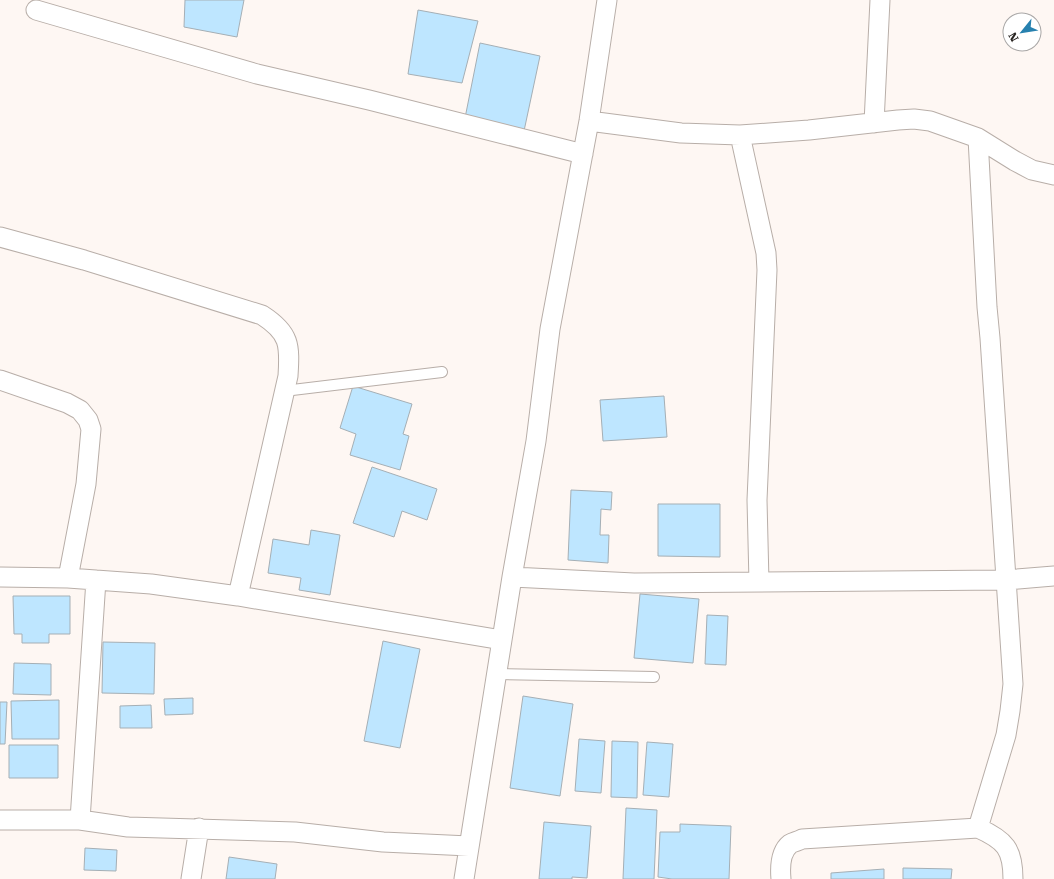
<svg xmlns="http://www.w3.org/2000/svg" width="1054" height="879" viewBox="0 0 1054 879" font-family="'Roboto Serif',serif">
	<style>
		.building { fill: #bee6ff; stroke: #a5afb5 }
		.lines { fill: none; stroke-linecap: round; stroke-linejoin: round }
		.lane-casing { stroke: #b8aea8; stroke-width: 12 }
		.street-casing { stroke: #b8aea8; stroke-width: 21 }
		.lane { stroke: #fff; stroke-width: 10 }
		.street { stroke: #fff; stroke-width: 19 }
	</style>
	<rect width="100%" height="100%" fill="#fef7f3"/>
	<path class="building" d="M185 0H244L237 37 184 27Z
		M418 10 478 21 462 83 408 74Z
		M480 43 540 56 524 131 465 118Z
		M353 386 412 404 403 434 409 436 400 470 350 455 356 434 340 428Z
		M664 396 667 437 603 441 600 400Z
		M372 467 437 489 427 520 402 511 394 537 353 523Z
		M571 490 612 492 611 510 601 509 600 535H609L608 563 568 560Z
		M658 504H720V557L658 556Z
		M311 530 340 535 330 595 299 590 301 578 268 573 273 539 309 545Z
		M640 594 699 599 693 663 634 658Z
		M13 596H70V634H49V643H22V634H14Z
		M707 615 728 616 726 665 705 664Z
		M383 641 420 649 400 748 364 741Z
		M103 642 155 643 154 694 102 693Z
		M14 663 51 664V695L13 694Z
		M523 696 573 704 560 796 510 788Z
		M193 698V714L165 715 164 699Z
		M59 700V739H12L11 701Z
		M0 702H7L5 744H0Z
		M151 705 152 728H120V706Z
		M579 739 605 741 601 793 575 791Z
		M612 741 638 742 637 798 611 797Z
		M647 742 673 744 669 797 643 795Z
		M9 745H58V778H9Z
		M626 808 657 810 654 879H623Z
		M544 822 591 826 587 878 572 877V879H539Z
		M680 824 731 826 729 879H672L658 877 660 832H680Z
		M85 848 117 850 116 871 84 870Z
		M229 857 277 864 275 879H226Z
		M903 868 952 869 951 879H903Z
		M884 869V879H831V873Z"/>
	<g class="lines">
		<defs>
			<path id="lane" d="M284 391 442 372
				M497 674 654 677"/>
			<path id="street" d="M36 10 257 74 369 100 583 154
				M589 121 681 133 740 135 809 130 898 120 914 119 930 121 978 138 1015 161 1032 170 1054 175
				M874 123 880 0
				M740 135 766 253 767 270 757 500 759 582
				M0 237 84 260 262 315C290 333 290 345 288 376L238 596
				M0 380 67 403 80 410 88 420 91 429 86 484 68 578
				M0 577 68 578 151 584 238 596 502 640
				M512 577 634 583 1005 580 1054 576
				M0 820H80L128 827 295 832 383 842 469 846
				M80 820 96 580
				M978 828 1006 735 1010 711 1013 684 990 338 987 307 978 138
				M191 879 199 828
				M464 879 512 577 536 441 550 329 589 121 607 0
				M781 879C780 868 780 852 790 844 793 842 799 841 802 839L978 828C1005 840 1013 849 1013 879"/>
		</defs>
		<use href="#lane" class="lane-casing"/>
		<use href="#street" class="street-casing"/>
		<use href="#lane" class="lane"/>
		<use href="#street" class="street"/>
	</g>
	<g transform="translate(1022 32) rotate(240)"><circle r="19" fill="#ffffff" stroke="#a9a7a6"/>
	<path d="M0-3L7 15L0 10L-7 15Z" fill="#2781af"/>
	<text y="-6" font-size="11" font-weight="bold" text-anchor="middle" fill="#272320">N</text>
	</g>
</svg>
